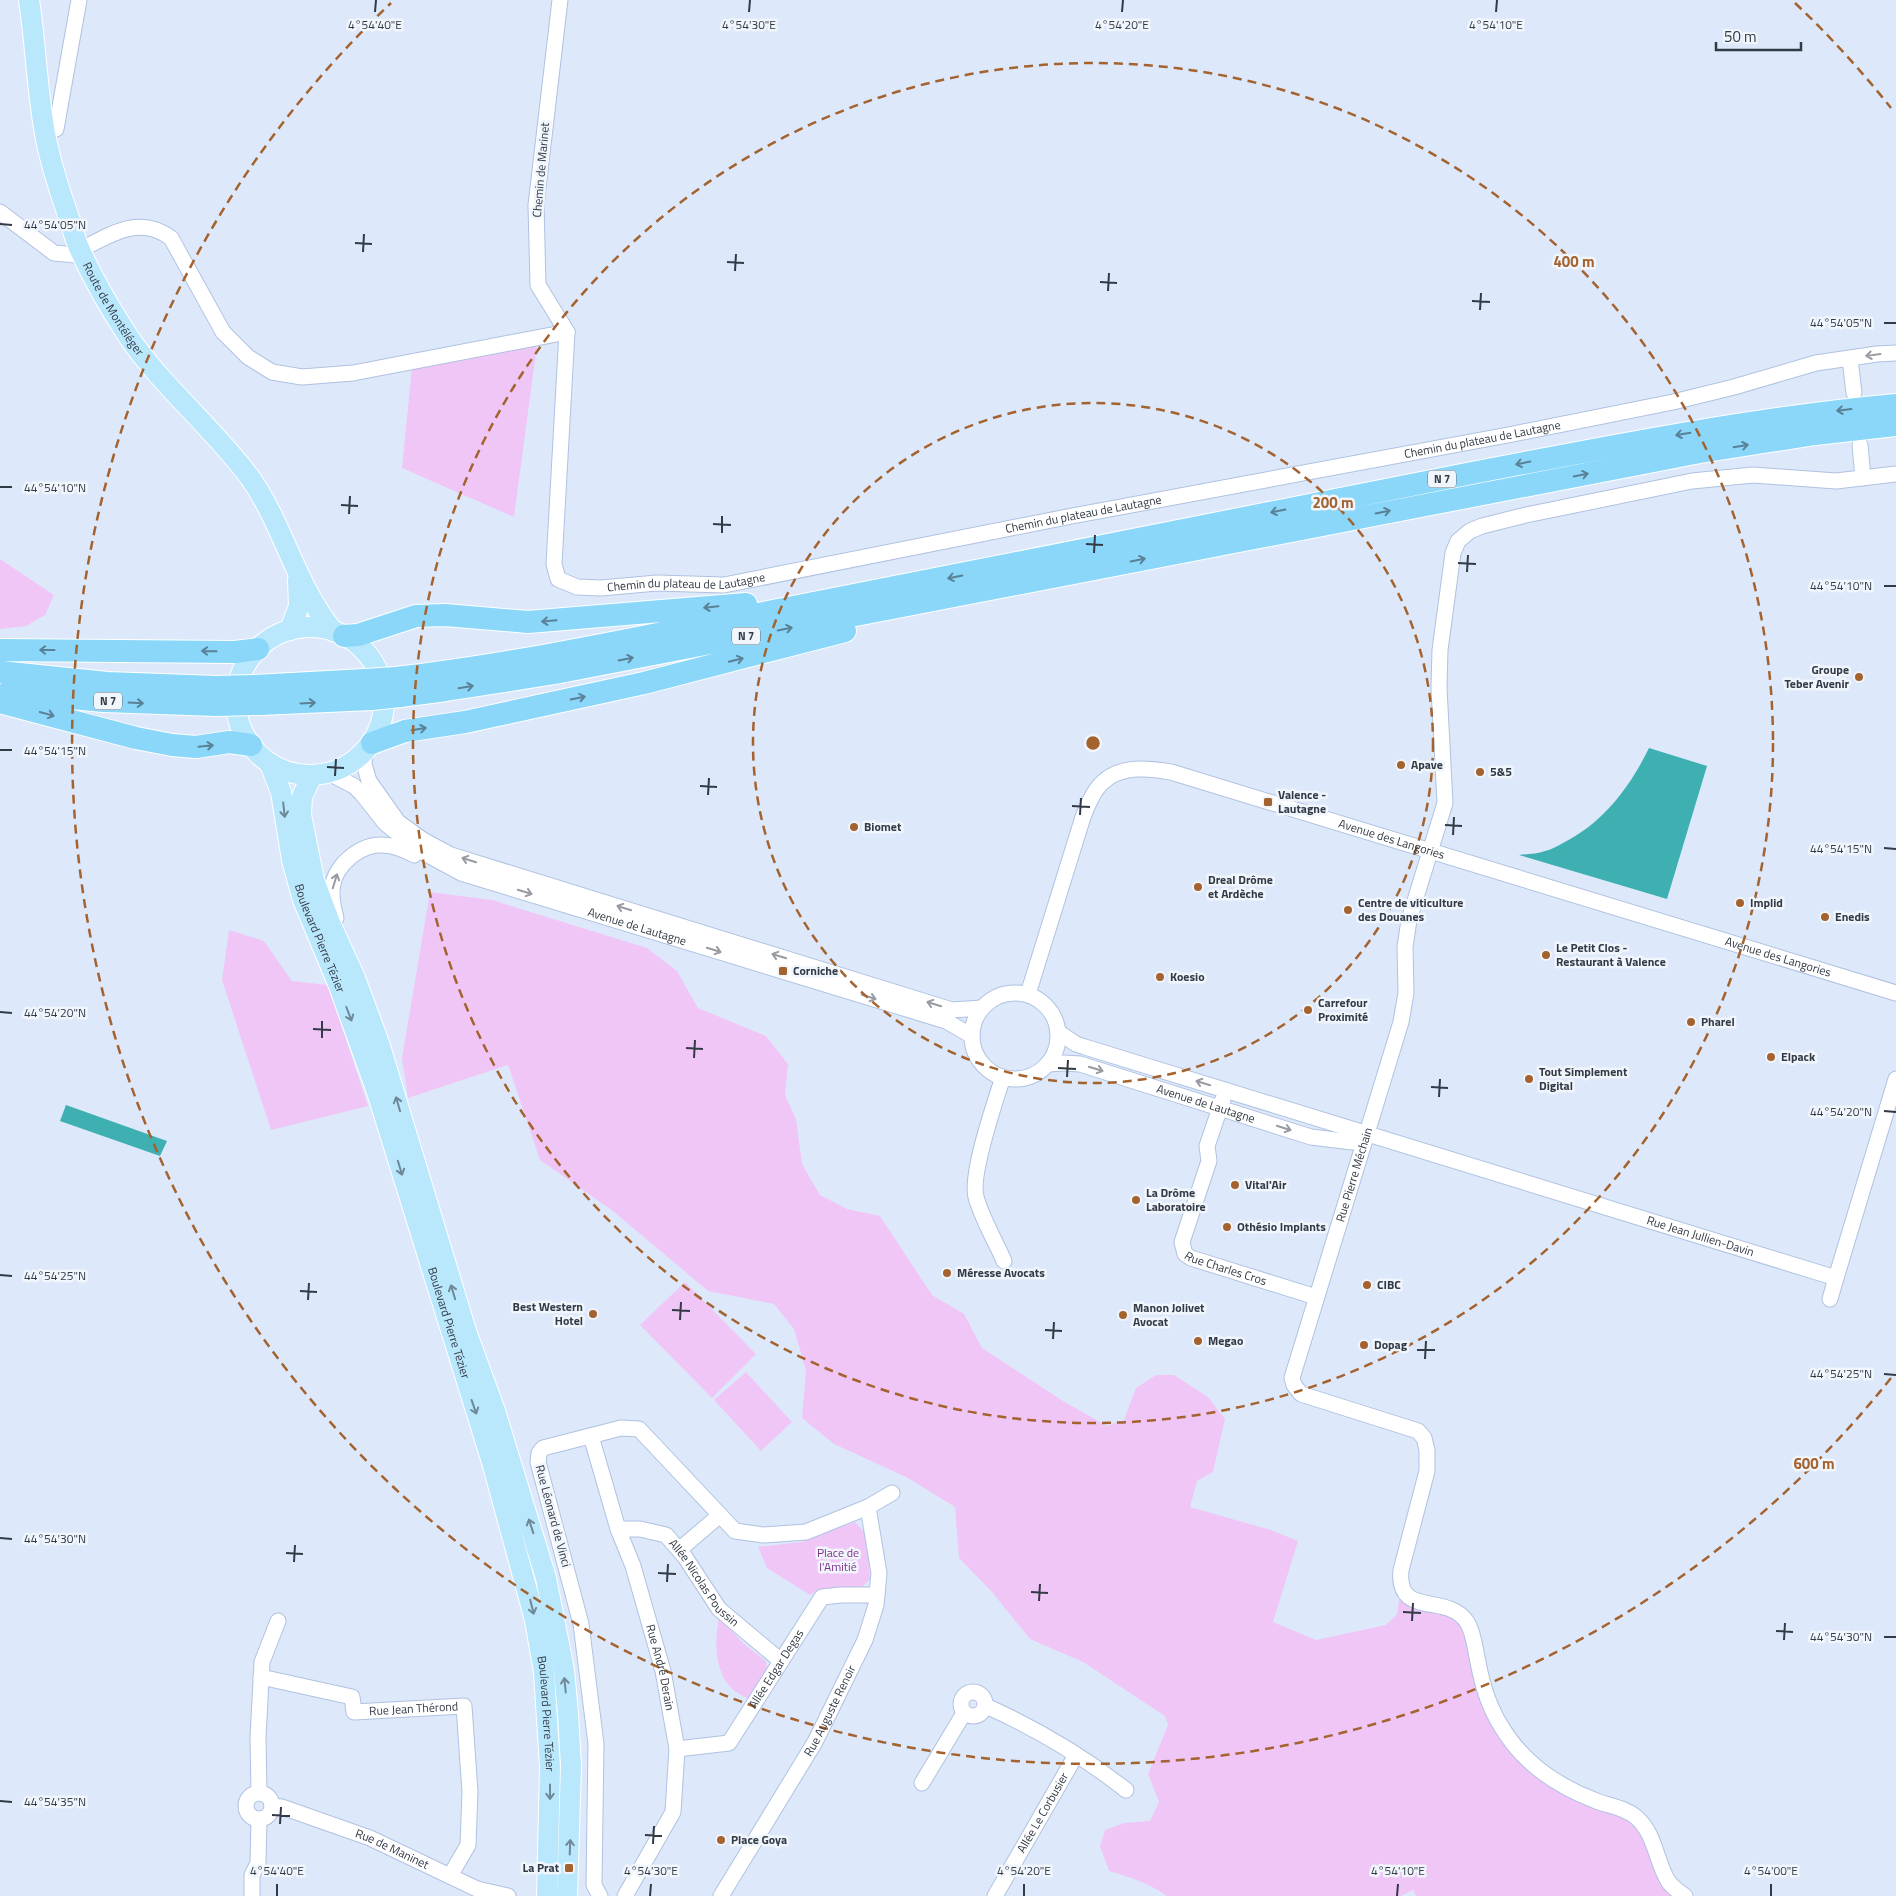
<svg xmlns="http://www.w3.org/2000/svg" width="1896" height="1896" viewBox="0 0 1896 1896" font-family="'Titillium Web',sans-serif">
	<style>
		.green { fill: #f0c6f7 }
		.water { fill: #3eb0b2 }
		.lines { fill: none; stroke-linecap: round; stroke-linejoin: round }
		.minor-casing { stroke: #afc2e0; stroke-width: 17 }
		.major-casing { stroke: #fff; stroke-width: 22 }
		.highway-casing { stroke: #fff; stroke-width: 24 }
		.minor { stroke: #fff; stroke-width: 15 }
		.major { stroke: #b9e7fc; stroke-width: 20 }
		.highway { stroke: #8ad7fa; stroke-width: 22 }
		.highway-bridge-casing { stroke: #fff; stroke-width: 24; stroke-linecap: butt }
		.highway-bridge { stroke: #8ad7fa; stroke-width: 22 }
		.oneway { stroke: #989ca2 }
		.oneway2 { stroke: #5a8196 }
		.oneway3 { stroke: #6f8897 }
		.ticks { fill: none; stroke: #323a45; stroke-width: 2 }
		.ring { fill: none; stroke: #a4622f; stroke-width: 2.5; stroke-dasharray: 9 6 }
		.poi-dot { fill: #a4622f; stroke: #f1f5fc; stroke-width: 2 }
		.labels { text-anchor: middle; stroke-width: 5; stroke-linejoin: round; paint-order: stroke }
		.shield { fill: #f1f5fc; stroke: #6b727c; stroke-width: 1 }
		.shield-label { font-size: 11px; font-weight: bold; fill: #323a45 }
		.street-label { font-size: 12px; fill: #323a45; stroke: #f1f5fc }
		.poi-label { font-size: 12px; font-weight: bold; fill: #323a45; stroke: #f1f5fc; text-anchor: start }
		.park-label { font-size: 12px; fill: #7e318a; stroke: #f1f5fc }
		.ticks-label { font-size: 12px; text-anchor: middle; fill: #323a45; stroke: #f1f5fc; stroke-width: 5; stroke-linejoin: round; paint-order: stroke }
		.centre { fill: #a4622f; stroke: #f1f5fc; stroke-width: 2.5 }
		.ring-label { font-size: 15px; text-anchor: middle; font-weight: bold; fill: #a4622f; stroke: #f1f5fc; stroke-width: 5; stroke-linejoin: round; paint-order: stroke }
	</style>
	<rect width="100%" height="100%" fill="#dde9fb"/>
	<path class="green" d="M537 345 514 517 402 468 412 367Z
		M0 559 54 595 45 615 26 626 0 629Z
		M430 892 492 900 647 948 677 971 698 1008 766 1036 788 1064 785 1095 796 1119 802 1164 820 1195 847 1209 880 1216 932 1295 964 1314 982 1348 1063 1401 1107 1426 1124 1420 1136 1388 1156 1375H1174L1208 1397 1225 1419 1213 1472 1197 1481 1190 1507 1271 1530 1298 1541 1273 1622 1316 1640 1386 1625 1397 1614 1399 1600 1453 1615 1459 1622 1515 1754 1626 1815 1642 1838 1659 1873 1677 1896H1416L1413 1890 1401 1896H1167C1149 1883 1129 1877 1109 1871L1100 1846 1105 1830 1124 1823 1150 1821 1159 1802 1148 1774 1168 1725 1165 1716 1083 1662 1030 1639 992 1592 959 1558 955 1507 908 1478 834 1444 802 1418 806 1371 794 1329 774 1304 708 1291 613 1211 540 1160 508 1065 408 1098 402 1058Z
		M229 930 264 941 292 981 328 985 368 1106 271 1130 222 980Z
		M685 1282 756 1354 712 1398 640 1325Z
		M746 1372 792 1422 761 1451 714 1400Z
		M855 1522 866 1534 870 1579 861 1588 819 1589 810 1595 767 1568 758 1547 801 1542Z
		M719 1618 745 1645 766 1661 767 1670 749 1699C741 1695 732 1691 727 1683 714 1665 715 1638 719 1618Z"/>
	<path class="water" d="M1649 748 1707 766 1667 899 1519 855C1527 854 1537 854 1545 851 1551 850 1557 846 1563 843 1603 823 1630 787 1649 748Z
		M66 1105 167 1141 160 1156 60 1121Z"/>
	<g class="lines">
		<defs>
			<g id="minor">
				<path d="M560 0 536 205 538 285 567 332"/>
				<path d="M45 133 56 129 79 0"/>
				<path d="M0 212 54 253 76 255 80 250C110 235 139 214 171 238L223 332 248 357 272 372 302 377 353 373 567 332"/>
				<path id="s1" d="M567 332 554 564 558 579 577 587 601 588 657 583 724 585 1072 516 1508 435 1673 402 1734 387 1816 363 1877 354 1896 353"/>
				<path d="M1850 359 1854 393"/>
				<path d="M1860 445 1863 478"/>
				<path d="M365 751 364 764 369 781 398 822 423 840 451 855 952 1010 982 1008"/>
				<path id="s2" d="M329 773 354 786 362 794 385 823 415 848 461 873 946 1021 972 1036"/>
				<path d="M336 918C333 907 330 895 333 884 334 876 339 869 344 863 365 841 388 840 414 855"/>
				<circle cx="1015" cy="1036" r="43"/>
				<path id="s3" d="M1028 994 1083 817C1088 805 1093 791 1103 782 1121 765 1149 768 1171 772L1896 993"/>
				<path id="s4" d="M1058 1032 1076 1044 1085 1047 1836 1278 1896 1079"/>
				<path id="s5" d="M1048 1064 1063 1063 1080 1064 1311 1137 1352 1142 1365 1139"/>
				<path d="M1003 1077C995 1102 970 1174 976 1197 982 1219 995 1240 1004 1261"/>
				<path id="s6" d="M1223 1099 1207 1146 1209 1161 1182 1242 1185 1254 1191 1258 1316 1297"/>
				<path d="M1830 1299 1836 1278"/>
				<path id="s7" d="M591 1436 618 1529 633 1566 663 1671 677 1749 673 1812 625 1896"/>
				<path id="s8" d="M618 1529H640L666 1535 685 1557 719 1609 781 1661"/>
				<path d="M679 1550 720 1515"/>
				<path id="s9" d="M261 1677 352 1697 354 1712 464 1706 470 1792 468 1845 450 1876"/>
				<circle cx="973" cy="1704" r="12"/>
				<path d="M986 1706C1035 1728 1083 1756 1126 1790"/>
				<path id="s10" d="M677 1749 729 1743 822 1597 841 1595H877"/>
				<path d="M922 1783 964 1713"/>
				<path d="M259 1793 258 1737 262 1662 278 1621"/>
				<circle cx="259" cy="1806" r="13"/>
				<path id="s11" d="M272 1806 282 1807 370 1838 477 1889 508 1896"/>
				<path d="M252 1896V1875L258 1863 259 1819"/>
				<path d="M600 1896 594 1885 596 1744 581 1624 538 1462 539 1453 543 1448 621 1428 639 1429 735 1531 764 1535 806 1532 868 1507 892 1493"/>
				<path id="s12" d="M721 1896 815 1742 865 1640 876 1605 879 1573 868 1507"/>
				<path id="s13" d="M995 1896 1076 1755"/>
				<path id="s14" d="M1685 1896C1679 1892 1672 1887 1668 1881 1656 1861 1655 1833 1636 1817 1624 1807 1608 1806 1594 1800 1555 1785 1522 1762 1501 1726 1489 1707 1482 1684 1478 1662 1475 1649 1474 1633 1467 1622 1447 1592 1396 1619 1401 1570L1427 1471V1450L1424 1438 1418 1431 1301 1394 1294 1385 1292 1378 1401 1022 1406 993 1405 947 1409 920 1445 803 1439 688 1440 650 1453 553 1458 541 1470 531 1482 526 1526 515 1692 481 1753 475 1836 481 1896 474"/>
			</g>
			<g id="major">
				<path id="s15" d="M29 0C36 46 37 93 46 139 51 165 60 192 69 218 73 229 75 240 80 250 93 279 111 310 128 336 163 388 214 428 251 479 284 527 296 586 333 631"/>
				<circle cx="310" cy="701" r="74"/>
				<path d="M290 630 299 606 298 580"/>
				<path id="s16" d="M270 764 281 792 292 860 303 900 339 986 377 1092 492 1462 535 1620 544 1672 550 1767 547 1896"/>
				<path d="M312 775 302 797 301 815 314 880 330 923 355 978 379 1043 466 1331 495 1411 546 1578 564 1670 568 1714 571 1765 567 1896"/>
			</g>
			<path id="highway" d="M344 636 358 635 416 616 445 615 528 622 746 604
				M0 650 235 652 258 649
				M0 672 107 683 216 687
				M396 678C508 665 618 642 728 620 977 573 1224 520 1472 473 1613 446 1754 418 1896 405
				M253 686 365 680
				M8 692 104 701 216 705
				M400 696 446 690 555 673 1700 452 1815 434 1896 425
				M0 702 136 738 172 745 196 747 229 742 251 745
				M260 704 372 699
				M372 743 405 731 465 722 644 683 845 631"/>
		</defs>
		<use href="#minor" class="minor-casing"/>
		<use href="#major" class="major-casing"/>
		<use href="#highway" class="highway-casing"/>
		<use href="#minor" class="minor"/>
		<use href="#major" class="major"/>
		<use href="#highway" class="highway"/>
		<defs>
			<path id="highway-bridge" d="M365 680 396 678
				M216 687 253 686
				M372 699 400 696
				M216 705 260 704"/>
		</defs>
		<use href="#highway-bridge" class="highway-bridge-casing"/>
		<use href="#highway-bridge" class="highway-bridge"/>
	</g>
	<defs><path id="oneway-shaft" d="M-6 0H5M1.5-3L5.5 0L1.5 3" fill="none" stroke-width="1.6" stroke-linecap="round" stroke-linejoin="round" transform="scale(1.25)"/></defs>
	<g class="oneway">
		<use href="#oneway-shaft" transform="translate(1873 355) rotate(172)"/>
		<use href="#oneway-shaft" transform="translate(469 860) rotate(-163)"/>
		<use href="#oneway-shaft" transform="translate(335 881) rotate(-73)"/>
		<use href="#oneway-shaft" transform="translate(525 892) rotate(17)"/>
		<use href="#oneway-shaft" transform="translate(624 908) rotate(-163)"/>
		<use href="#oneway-shaft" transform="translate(714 950) rotate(17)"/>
		<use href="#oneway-shaft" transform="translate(779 956) rotate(-163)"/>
		<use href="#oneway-shaft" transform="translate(869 997) rotate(17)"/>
		<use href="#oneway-shaft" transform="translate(934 1004) rotate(-163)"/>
		<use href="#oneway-shaft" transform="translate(1096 1069) rotate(17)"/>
		<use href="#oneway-shaft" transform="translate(1203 1083) rotate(-163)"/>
		<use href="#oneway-shaft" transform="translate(1284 1128) rotate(18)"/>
	</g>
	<g class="oneway2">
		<use href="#oneway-shaft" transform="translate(1844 410) rotate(173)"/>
		<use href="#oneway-shaft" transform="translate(1683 434) rotate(171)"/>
		<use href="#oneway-shaft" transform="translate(1741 446) rotate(-9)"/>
		<use href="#oneway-shaft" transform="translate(1523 463) rotate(169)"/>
		<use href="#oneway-shaft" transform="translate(1581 475) rotate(-11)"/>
		<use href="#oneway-shaft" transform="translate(1278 511) rotate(169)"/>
		<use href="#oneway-shaft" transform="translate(1383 512) rotate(-11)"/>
		<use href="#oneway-shaft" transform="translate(1138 560) rotate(-11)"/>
		<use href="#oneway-shaft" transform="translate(955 577) rotate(169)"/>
		<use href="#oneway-shaft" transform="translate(711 607) rotate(174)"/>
		<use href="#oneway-shaft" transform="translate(549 621) rotate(175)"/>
		<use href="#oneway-shaft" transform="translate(785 629) rotate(-11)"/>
		<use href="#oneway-shaft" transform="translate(47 650) rotate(-180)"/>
		<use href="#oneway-shaft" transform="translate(209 651) rotate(-179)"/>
		<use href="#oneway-shaft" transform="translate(626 659) rotate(-11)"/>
		<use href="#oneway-shaft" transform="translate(736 660) rotate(-14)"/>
		<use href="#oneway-shaft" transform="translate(466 687) rotate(-9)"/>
		<use href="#oneway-shaft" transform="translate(578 698) rotate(-12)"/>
		<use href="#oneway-shaft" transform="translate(136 703) rotate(3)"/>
		<use href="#oneway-shaft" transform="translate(308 703) rotate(-3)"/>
		<use href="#oneway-shaft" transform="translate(47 714) rotate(15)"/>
		<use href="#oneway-shaft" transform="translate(419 729) rotate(-9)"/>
		<use href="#oneway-shaft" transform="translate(206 746) rotate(-6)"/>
	</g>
	<g class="oneway3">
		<use href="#oneway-shaft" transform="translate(284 810) rotate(84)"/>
		<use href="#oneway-shaft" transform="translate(349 1014) rotate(69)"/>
		<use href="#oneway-shaft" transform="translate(398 1104) rotate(-106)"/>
		<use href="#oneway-shaft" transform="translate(400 1168) rotate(73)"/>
		<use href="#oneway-shaft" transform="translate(453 1292) rotate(-107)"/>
		<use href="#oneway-shaft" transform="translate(474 1407) rotate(71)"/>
		<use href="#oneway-shaft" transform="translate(531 1526) rotate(-108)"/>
		<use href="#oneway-shaft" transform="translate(532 1607) rotate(76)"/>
		<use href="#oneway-shaft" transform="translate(565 1685) rotate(-96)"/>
		<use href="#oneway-shaft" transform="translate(550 1792) rotate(90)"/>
		<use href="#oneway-shaft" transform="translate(570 1847) rotate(-88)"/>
	</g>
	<path class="ticks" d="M375 12 376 0M749 12 750 0M1122 12 1123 0M1496 12 1497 0M0 224 12 225M355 243 372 244M363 252 364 234M727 262 744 263M735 271 736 254M1100 282 1117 283M1108 291 1109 273M1472 301 1490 302M1480 310 1481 293M1884 323H1896M0 487H12M341 505 358 506M349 514 350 496M713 524 731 525M722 533V516M1086 544 1103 545M1094 553 1095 535M1458 563 1476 564M1467 572 1468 555M1884 586H1896M0 750H12M327 767 344 768M335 776 336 759M700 786 717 787M708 795 709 778M1072 806 1090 807M1080 815 1081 798M1445 825 1462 826M1453 835 1454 817M1884 848 1896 849M0 1012 12 1013M313 1029 331 1030M322 1038V1021M686 1048 703 1049M694 1058 695 1040M1058 1068 1076 1069M1067 1077 1068 1060M1431 1087 1448 1088M1439 1097 1440 1079M1884 1111 1896 1112M0 1275 12 1276M300 1291 317 1292M308 1300 309 1283M672 1310 690 1311M680 1320 681 1302M1045 1330 1062 1331M1053 1339 1054 1322M1417 1350H1435M1425 1359 1426 1341M1884 1374 1896 1375M0 1538 12 1539M286 1553 303 1554M294 1562 295 1545M658 1573 676 1574M667 1582 668 1564M1031 1592 1048 1593M1039 1601 1040 1584M1403 1612 1421 1613M1412 1621 1413 1603M1776 1631 1793 1632M1884 1637H1896M1784 1640 1785 1623M0 1801 12 1802M272 1815 290 1816M280 1824 281 1807M645 1835 662 1836M653 1844 654 1826M277 1896V1884M650 1896 651 1884M1024 1896V1884M1397 1896 1398 1884M1771 1896V1884"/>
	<g class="ring">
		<circle cx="1093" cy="743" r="340"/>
		<circle cx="1093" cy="743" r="680"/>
		<path d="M1891 1378A1020 1020 0 1 1 391 3M1795 3A1020 1020 0 0 1 1891 108"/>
	</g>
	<g class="poi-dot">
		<circle cx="1859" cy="677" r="5"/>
		<circle cx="1401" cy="765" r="5"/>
		<circle cx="1480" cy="772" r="5"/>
		<rect x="1263" y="797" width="10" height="10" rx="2.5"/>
		<circle cx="854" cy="827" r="5"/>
		<circle cx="1198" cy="887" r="5"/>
		<circle cx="1740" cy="903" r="5"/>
		<circle cx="1348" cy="910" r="5"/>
		<circle cx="1825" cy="917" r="5"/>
		<circle cx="1546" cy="955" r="5"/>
		<rect x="778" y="966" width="10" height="10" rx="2.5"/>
		<circle cx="1160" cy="977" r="5"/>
		<circle cx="1308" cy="1010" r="5"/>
		<circle cx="1691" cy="1022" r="5"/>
		<circle cx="1771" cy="1057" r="5"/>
		<circle cx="1529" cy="1079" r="5"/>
		<circle cx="1235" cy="1185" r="5"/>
		<circle cx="1136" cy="1200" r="5"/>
		<circle cx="1227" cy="1227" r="5"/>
		<circle cx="947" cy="1273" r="5"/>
		<circle cx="1367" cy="1285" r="5"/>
		<circle cx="593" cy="1314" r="5"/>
		<circle cx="1123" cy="1315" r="5"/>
		<circle cx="1198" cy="1341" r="5"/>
		<circle cx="1364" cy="1345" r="5"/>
		<circle cx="721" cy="1840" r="5"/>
		<rect x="564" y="1863" width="10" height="10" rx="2.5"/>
	</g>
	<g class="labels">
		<g class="shield">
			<rect x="1428" y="470.5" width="28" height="17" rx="4"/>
			<rect x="732" y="627.5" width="28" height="17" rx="4"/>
			<rect x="94" y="692.5" width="28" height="17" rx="4"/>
		</g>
		<g class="shield-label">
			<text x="1442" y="483">N 7</text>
			<text x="746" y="640">N 7</text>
			<text x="108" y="705">N 7</text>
		</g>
		<g class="street-label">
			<text transform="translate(541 170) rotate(-85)" y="4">Chemin de Marinet</text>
			<text dy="4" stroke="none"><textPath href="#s15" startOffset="324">Route de Montéléger</textPath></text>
			<text dy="4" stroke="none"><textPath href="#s1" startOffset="1188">Chemin du plateau de Lautagne</textPath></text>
			<text dy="4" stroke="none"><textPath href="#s1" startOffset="782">Chemin du plateau de Lautagne</textPath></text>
			<text dy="4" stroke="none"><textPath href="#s1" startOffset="378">Chemin du plateau de Lautagne</textPath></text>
			<text dy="4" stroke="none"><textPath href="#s3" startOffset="528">Avenue des Langories</textPath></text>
			<text dy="4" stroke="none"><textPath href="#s2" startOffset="352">Avenue de Lautagne</textPath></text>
			<text dy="4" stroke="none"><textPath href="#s16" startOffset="182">Boulevard Pierre Tézier</textPath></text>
			<text dy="4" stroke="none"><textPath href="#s3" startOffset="932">Avenue des Langories</textPath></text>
			<text dy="4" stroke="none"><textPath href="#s5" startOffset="164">Avenue de Lautagne</textPath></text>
			<text dy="4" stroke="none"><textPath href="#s14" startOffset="965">Rue Pierre Méchain</textPath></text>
			<text dy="4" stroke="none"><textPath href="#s4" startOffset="675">Rue Jean Jullien-Davin</textPath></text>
			<text dy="4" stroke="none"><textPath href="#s6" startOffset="206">Rue Charles Cros</textPath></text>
			<text dy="4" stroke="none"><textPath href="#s16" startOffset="588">Boulevard Pierre Tézier</textPath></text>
			<text transform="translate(553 1516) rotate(75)" y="4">Rue Léonard de Vinci</text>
			<text dy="4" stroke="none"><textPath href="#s8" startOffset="110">Allée Nicolas Poussin</textPath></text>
			<text dy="4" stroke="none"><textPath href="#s7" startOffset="242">Rue André Derain</textPath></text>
			<text dy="4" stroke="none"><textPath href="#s10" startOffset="140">Allée Edgar Degas</textPath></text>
			<text dy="4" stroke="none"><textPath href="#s9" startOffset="168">Rue Jean Thérond</textPath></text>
			<text dy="4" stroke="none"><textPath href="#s12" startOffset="215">Rue Auguste Renoir</textPath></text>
			<text dy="4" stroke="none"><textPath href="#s16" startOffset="992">Boulevard Pierre Tézier</textPath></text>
			<text dy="4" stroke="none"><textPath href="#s13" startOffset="96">Allée Le Corbusier</textPath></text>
			<text dy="4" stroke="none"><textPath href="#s11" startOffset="128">Rue de Maninet</textPath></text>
		</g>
		<g class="poi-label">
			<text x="1849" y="674" text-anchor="end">Groupe<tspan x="1849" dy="14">Teber Avenir</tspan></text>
			<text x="1411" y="769">Apave</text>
			<text x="1490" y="776">5&amp;5</text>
			<text x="1278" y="799">Valence -<tspan x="1278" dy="14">Lautagne</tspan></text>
			<text x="864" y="831">Biomet</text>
			<text x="1208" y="884">Dreal Drôme<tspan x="1208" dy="14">et Ardèche</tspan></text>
			<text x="1358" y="907">Centre de viticulture<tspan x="1358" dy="14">des Douanes</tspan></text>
			<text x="1750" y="907">Implid</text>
			<text x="1835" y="921">Enedis</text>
			<text x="1556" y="952">Le Petit Clos -<tspan x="1556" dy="14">Restaurant à Valence</tspan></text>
			<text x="793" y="975">Corniche</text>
			<text x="1170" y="981">Koesio</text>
			<text x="1318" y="1007">Carrefour<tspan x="1318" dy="14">Proximité</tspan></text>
			<text x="1701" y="1026">Pharel</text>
			<text x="1781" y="1061">Elpack</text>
			<text x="1539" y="1076">Tout Simplement<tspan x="1539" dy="14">Digital</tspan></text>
			<text x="1245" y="1189">Vital'Air</text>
			<text x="1146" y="1197">La Drôme<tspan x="1146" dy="14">Laboratoire</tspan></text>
			<text x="1237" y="1231">Othésio Implants</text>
			<text x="957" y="1277">Méresse Avocats</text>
			<text x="1377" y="1289">CIBC</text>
			<text x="583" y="1311" text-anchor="end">Best Western<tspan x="583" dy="14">Hotel</tspan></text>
			<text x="1133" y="1312">Manon Jolivet<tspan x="1133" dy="14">Avocat</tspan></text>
			<text x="1208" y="1345">Megao</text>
			<text x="1374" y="1349">Dopag</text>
			<text x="731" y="1844">Place Goya</text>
			<text x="559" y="1872" text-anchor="end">La Prat</text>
		</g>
		<g class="park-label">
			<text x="838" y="1557">Place de<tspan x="838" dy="14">l'Amitié</tspan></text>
		</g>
	</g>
	<g class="ticks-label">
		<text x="375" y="29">4°54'40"E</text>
		<text x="749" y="29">4°54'30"E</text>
		<text x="1122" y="29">4°54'20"E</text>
		<text x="1496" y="29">4°54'10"E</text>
		<text x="55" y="229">44°54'05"N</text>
		<text x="1841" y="327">44°54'05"N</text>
		<text x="55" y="492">44°54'10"N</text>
		<text x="1841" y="590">44°54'10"N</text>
		<text x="55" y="755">44°54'15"N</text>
		<text x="1841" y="853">44°54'15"N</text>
		<text x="55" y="1017">44°54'20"N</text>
		<text x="1841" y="1116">44°54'20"N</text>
		<text x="55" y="1280">44°54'25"N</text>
		<text x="1841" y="1378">44°54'25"N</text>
		<text x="55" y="1543">44°54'30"N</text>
		<text x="1841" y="1641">44°54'30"N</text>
		<text x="55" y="1806">44°54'35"N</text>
		<text x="277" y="1875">4°54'40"E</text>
		<text x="651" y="1875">4°54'30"E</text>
		<text x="1024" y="1875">4°54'20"E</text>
		<text x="1398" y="1875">4°54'10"E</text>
		<text x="1771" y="1875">4°54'00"E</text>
	</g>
	<circle cx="1093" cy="743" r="8" class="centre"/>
	<g class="ring-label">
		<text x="1574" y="267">400 m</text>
		<text x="1333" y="508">200 m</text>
		<text x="1814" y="1469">600 m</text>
	</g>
	<path d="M1716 42v8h85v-8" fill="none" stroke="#323a45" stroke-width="2.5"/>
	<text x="1724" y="42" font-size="15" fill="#323a45" stroke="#f1f5fc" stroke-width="4" paint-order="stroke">50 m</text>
</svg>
